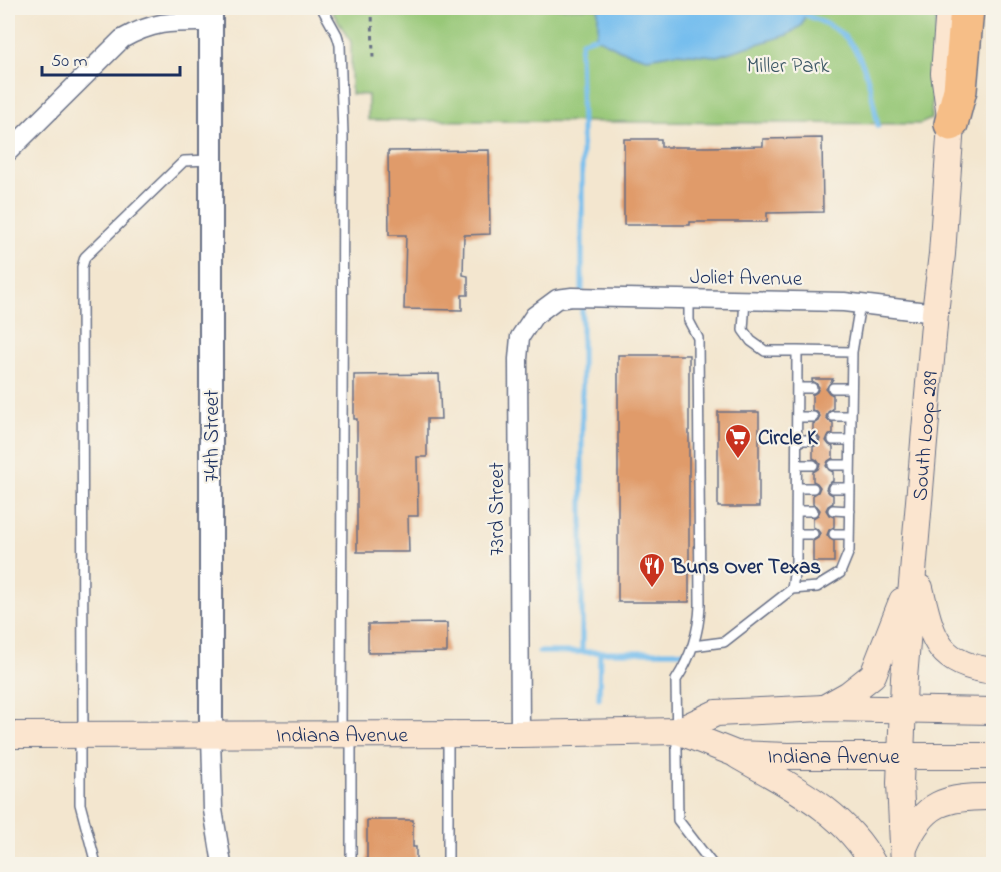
<svg xmlns="http://www.w3.org/2000/svg" width="1001" height="872" viewBox="0 0 1001 872" font-family="'Indie Flower',sans-serif">
	<style>
		.green { fill: #98c878; stroke: #5a7c6b; stroke-width: 1.5 }
		.water { fill: #76beee; stroke: #4876a6; stroke-width: 1.5 }
		.lines { fill: none; stroke-linecap: round; stroke-linejoin: round }
		.stream { stroke: #76beee; stroke-width: 5 }
		.building { fill: #e09b6b }
		.service-casing { stroke: #676f86; stroke-width: 12 }
		.minor-casing { stroke: #676f86; stroke-width: 21 }
		.tertiary-casing { stroke: #676f86; stroke-width: 26 }
		.secondary-casing { stroke: #676f86; stroke-width: 28 }
		.motorway-casing { stroke: #676f86; stroke-width: 36 }
		.path { stroke: #676f86; stroke-width: 3; stroke-dasharray: 4.5 4.5; stroke-linecap: butt }
		.service { stroke: #fff; stroke-width: 9 }
		.minor { stroke: #fff; stroke-width: 18 }
		.tertiary { stroke: #fff; stroke-width: 22 }
		.secondary { stroke: #fbe5cf; stroke-width: 26 }
		.motorway { stroke: #f6be87; stroke-width: 33 }
		.labels { text-anchor: middle; stroke-width: 4.5; stroke-linejoin: round; paint-order: stroke }
		.park-label { font-size: 21px; fill: #3a5564; stroke: #f7f3e8 }
		.street-label { font-size: 21px; fill: #1b2f5e; stroke: #f7f3e8 }
		.poi-label { font-size: 21px; font-weight: bold; fill: #1b2f5e; stroke: #f7f3e8; text-anchor: start }
	</style>
	<rect width="100%" height="100%" fill="#f7f3e8"/>
	<filter id="ink" filterUnits="userSpaceOnUse"><feTurbulence type="fractalNoise" baseFrequency=".0167" numOctaves="2"/><feDisplacementMap in="SourceGraphic" scale="12" xChannelSelector="R" yChannelSelector="G"/><feConvolveMatrix kernelMatrix="1 2 1 2 8 2 1 2 1" color-interpolation-filters="sRGB"/></filter>
	<filter id="wash" filterUnits="userSpaceOnUse"><feTurbulence type="fractalNoise" baseFrequency=".008" numOctaves="4" result="noise"/><feDisplacementMap in="SourceGraphic" scale="24" xChannelSelector="R" yChannelSelector="G"/><feGaussianBlur stdDeviation="1.35" result="paint"/><feColorMatrix in="noise" values="0 0 0 0 0 0 0 0 0 0 0 0 0 0 0 0 0 1.4 0 .05"/><feComposite in="paint" operator="in"/></filter>
	<g filter="url(#wash)">
		<rect width="100%" height="100%" fill="#f3e6cf"/>
		<path class="green" d="M330 8H937L931 119 920 124 368 120V95L351 94V42Z"/>
		<path class="water" d="M598 8H807L802 25 787 35 717 56 676 53 647 58 620 50 595 37 598 28Z"/>
		<g class="lines">
			<path class="stream" d="M806 15C820 21 836 27 847 39 868 62 872 96 878 126
				M539 652H688
				M582 652V125L580 51 582 41 595 37
				M599 699 600 652"/>
		</g>
		<g id="blocks">
			<path class="building" d="M822 138 823 212 767 213V222H690V225H624V139H661V147H708L763 146V139Z
				M489 150 490 234 464 235 463 275 468 276V295H462V310L404 309 406 235H389L388 151Z
				M618 355H689V602H618Z
				M439 374 441 419H427V457H417L418 516H408L409 552H357V419H354V375Z
				M812 379H833L826 389 829 393 833 395V409L828 412 826 417 829 421 833 423V433L828 436 826 441 829 445 833 447V458L828 461 826 466 829 470 833 472V481L828 484 826 489 829 493 833 495V503L828 506 826 510 829 515 834 517V527L829 530 827 535 830 539 834 541V562H813V541L818 538 820 533 817 529 813 527V518L818 515 820 510 817 506 813 504V495L818 492 820 487 817 483 813 481V472L818 469 820 464 817 460 813 458V447L818 444 820 439 817 435 813 433V424L818 421 820 416 817 412 812 410V395L817 392 819 387 816 383 812 381Z
				M718 412H759V507H718Z
				M447 623V652L368 653V624Z
				M367 820H413V847H416V864H367Z"/>
		</g>
	</g>
	<g filter="url(#ink)">
		<use href="#blocks" fill-opacity="0" stroke="#676f86" stroke-width="1.5"/>
		<g class="lines">
			<defs>
				<path id="service" d="M322 8 337 35 340 45 343 135 341 733
					M689 299V321L698 338 700 605C699 632 691 657 676 680L678 820 712 864
					M797 351 852 352
					M797 388H812
					M833 388H851
					M833 416H851
					M797 417H813
					M797 440H813
					M833 440H851
					M797 465H813
					M833 465H850
					M797 488H813
					M833 488H850
					M833 510 850 511
					M797 511H813
					M797 534H813
					M834 534H849
					M792 589 817 587 840 573 849 551 852 352 860 304
					M693 646 724 642 792 589 796 561 797 351H765L751 341 743 330 745 300
					M83 734 82 267 85 257 184 161 211 160
					M351 735V864
					M448 735V864
					M80 737V804L96 864"/>
				<path id="minor" d="M8 152 122 39C156 20 174 22 211 22
					M520 734 518 359 520 337 534 316 557 299 572 297 844 302 935 313
					M211 735 213 810 222 864"/>
				<path id="tertiary" d="M211 8V735"/>
				<g id="secondary">
					<path d="M920 588C932 637 936 665 994 671"/>
					<path d="M824 708 849 694 873 675 902 601"/>
					<path d="M678 731 716 713 824 708 994 711"/>
					<path id="s1" d="M8 735 520 734 678 731 736 754 788 756H994"/>
					<path d="M738 756C788 785 845 811 873 864"/>
					<path d="M904 848C923 802 946 796 994 797"/>
					<path id="s2" d="M904 864 900 783 904 678 935 313 942 254 951 124 944 73 949 8"/>
				</g>
				<path id="motorway" d="M951 124 960 90 967 8"/>
			</defs>
			<use href="#service" class="service-casing"/>
			<use href="#minor" class="minor-casing"/>
			<use href="#tertiary" class="tertiary-casing"/>
			<use href="#secondary" class="secondary-casing"/>
			<use href="#motorway" class="motorway-casing"/>
			<path class="path" d="M372 8 373 60"/>
			<use href="#service" class="service"/>
			<use href="#minor" class="minor"/>
			<use href="#tertiary" class="tertiary"/>
			<use href="#secondary" class="secondary"/>
			<use href="#motorway" class="motorway"/>
		</g>
	</g>
	<defs>
		<symbol id="supermarket-pin" viewBox="-11 -11 22 30"><path d="M0 17L-7.5 6A9.5 9.5 0 1 1 7.5 6Z" fill="#c8321e" stroke="#f7f3e8"/><path d="M-6-5.5h2.5l.6 2H6L4.5 2H-2.5L-4.4-4H-6ZM-1.5 3.2a1.3 1.3 0 1 0 .1 0ZM3 3.2a1.3 1.3 0 1 0 .1 0Z" fill="#fff"/></symbol>
		<symbol id="restaurant-pin" viewBox="-11 -11 22 30"><path d="M0 17L-7.5 6A9.5 9.5 0 1 1 7.5 6Z" fill="#c8321e" stroke="#f7f3e8"/><path d="M-5-6h1v4h1v-4h1v4h1v-4h1v5L-1.5 .5V6h-2V.5L-5-1ZM5-6V6H3V1.5H1.5Q1.5-4 5-6Z" fill="#fff"/></symbol>
	</defs>
	<g fill-rule="evenodd">
		<use href="#supermarket-pin" x="723" y="422" width="30" height="40"/>
		<use href="#restaurant-pin" x="637" y="551" width="30" height="40"/>
	</g>
	<g class="labels">
		<g class="park-label">
			<text x="788" y="72">Miller Park</text>
		</g>
		<g class="street-label">
			<text transform="translate(746 277) rotate(1)" y="7">Joliet Avenue</text>
			<text transform="translate(211 436) rotate(-90)" y="7">74th Street</text>
			<text dy="7" stroke="none"><textPath href="#s2" startOffset="429">South Loop 289</textPath></text>
			<text transform="translate(496 509) rotate(-90)" y="7">73rd Street</text>
			<text dy="7" stroke="none"><textPath href="#s1" startOffset="334">Indiana Avenue</textPath></text>
			<text dy="7" stroke="none"><textPath href="#s1" startOffset="830">Indiana Avenue</textPath></text>
		</g>
		<g class="poi-label">
			<text x="758" y="444">Circle K</text>
			<text x="672" y="573">Buns Over Texas</text>
		</g>
	</g>
	<rect width="1001" height="872" fill="none" stroke="#f7f3e8" stroke-width="30"/>
	<path d="M42 66v9h138v-9" fill="none" stroke="#1b2f5e" stroke-width="3"/>
	<text x="51" y="66" font-size="18" fill="#1b2f5e" stroke="#f7f3e8" stroke-width="4.5" paint-order="stroke">50 m</text>
</svg>
